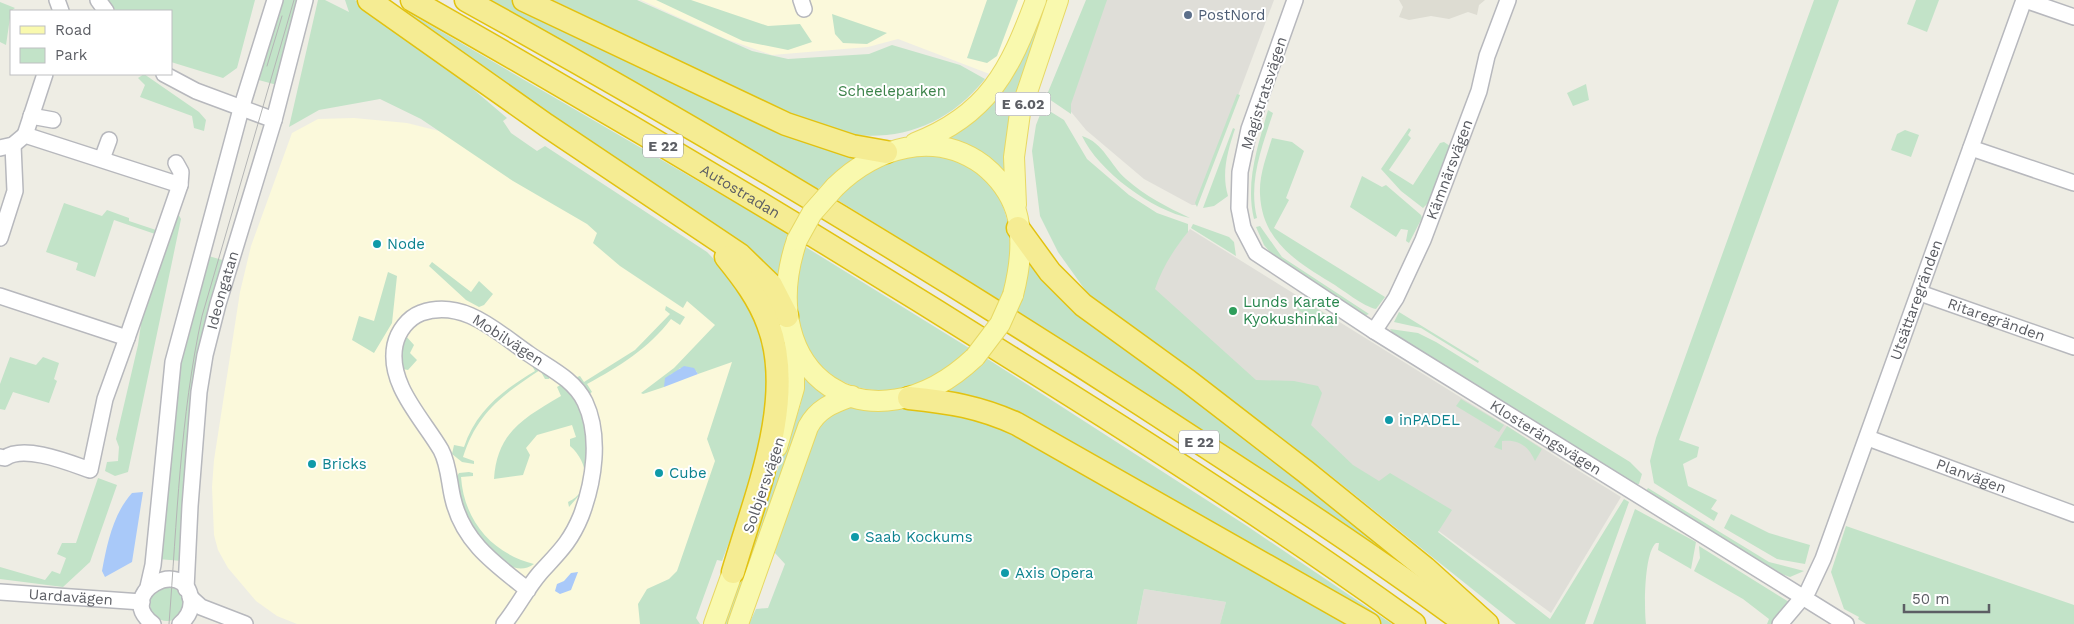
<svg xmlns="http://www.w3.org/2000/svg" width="2074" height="624" viewBox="0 0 2074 624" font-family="'Work Sans',sans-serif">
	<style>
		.commercial { fill: #fbf9db }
		.industrial { fill: #dfded8 }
		.education { fill: #dddcd2 }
		.green { fill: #c2e3c8 }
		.water { fill: #a9c9f9 }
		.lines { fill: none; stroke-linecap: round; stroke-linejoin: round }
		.minor-casing { stroke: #b7b8bd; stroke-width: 18 }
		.major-casing { stroke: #e7d864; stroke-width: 22 }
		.highway-casing { stroke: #e2c210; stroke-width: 25 }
		.minor { stroke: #fff; stroke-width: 15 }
		.major { stroke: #f9f9ae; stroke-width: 20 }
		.highway { stroke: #f5ec93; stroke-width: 22 }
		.tram { stroke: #b4b5b5; stroke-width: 1 }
		.major-bridge-casing { stroke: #e7d864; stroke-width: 22; stroke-linecap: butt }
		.major-bridge { stroke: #f9f9ae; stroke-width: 20 }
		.service-dot { fill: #5c6f8a; stroke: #fff; stroke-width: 2 }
		.culture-dot { fill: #0f9aa8; stroke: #fff; stroke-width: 2 }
		.leisure-dot { fill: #2e9e5b; stroke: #fff; stroke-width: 2 }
		.labels { text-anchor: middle; stroke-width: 4; stroke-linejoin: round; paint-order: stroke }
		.shield { fill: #fff; stroke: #8d8e92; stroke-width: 1 }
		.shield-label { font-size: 14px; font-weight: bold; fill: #5c5e64 }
		.service-label { font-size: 15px; fill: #4e5e75; stroke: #fff; text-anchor: start }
		.park-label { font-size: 15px; fill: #3c834a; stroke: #fff }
		.street-label { font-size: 15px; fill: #5c5e64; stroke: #fff }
		.culture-label { font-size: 15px; fill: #0d838f; stroke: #fff; text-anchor: start }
		.leisure-label { font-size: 15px; fill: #27864d; stroke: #fff; text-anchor: start }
	</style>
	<rect width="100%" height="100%" fill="#eeede4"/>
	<path class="commercial" d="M641 0H1036L1000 78 898 39 868 47 772 55 726 39Z
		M354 118 407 123 439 131 461 141 604 228 735 327 738 414 660 624H297L277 616 256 601 228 568 218 550 214 535 212 487 214 460 240 292 251 246 292 133 318 119Z"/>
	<path class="industrial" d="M1097 0H1274L1197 205H1192L1144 179 1086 130 1063 102Z
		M1190 229 1621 497 1551 613 1314 440 1146 285Z
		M1144 589 1226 602 1220 624H1137Z"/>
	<path class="education" d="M1399 0H1485L1479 5 1477 15 1468 12 1449 19 1431 16 1409 20 1399 17 1403 7Z"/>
	<path class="green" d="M108 0H255L237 68 223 78 171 62V11H116Z
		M279 0H302L277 85 255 79Z
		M318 0H325L349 12 345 0H355L389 22 453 72 507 118 503 121 511 133 537 151 545 146 707 252 738 284 753 308 771 363 761 457 722 561 717 560 696 618 700 624H640L638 604 647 589 669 579 677 571 715 461 707 439 732 362 698 374 696 371 680 368 676 373 671 374 664 387 643 394 641 393 674 368 715 325 687 301 683 308 620 266 593 243 597 233 587 224 513 181 421 119 380 99 319 110 289 127Z
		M387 0 789 234 784 248 778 279 640 178Z
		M491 0H512L782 132 823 148 864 154 847 164 818 189Z
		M553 0H637L752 51 788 59 869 54 892 45 960 65 985 79C942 132 886 146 820 129Z
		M656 0H691L768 26 800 24 812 42 788 50 743 41Z
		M987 0H1018L997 56 987 63 967 58Z
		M1043 0H1050L1008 181C986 156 980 148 947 139 1005 111 1019 56 1043 0Z
		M1086 0H1107L1071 104V114L1046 97Z
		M1814 0H1839L1679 440 1699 447 1697 457 1683 464 1688 486 1717 500 1711 509 1718 513 1714 521 1654 483 1650 461 1656 438Z
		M1916 0H1939L1927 32 1907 24Z
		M0 2 15 8 11 11 6 45 0 42Z
		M832 14 887 33 867 44 843 43 835 34Z
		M144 74 199 112 206 120 204 131 194 128 192 116 140 97 145 85 138 78Z
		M1586 84 1589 100 1573 106 1567 93Z
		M1237 94 1240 95 1197 207 1195 203Z
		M1043 107 1064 120 1087 159 1129 195 1157 213 1188 224V232C1174 249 1162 268 1155 289L1256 380 1294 381 1318 386 1322 393 1311 425 1353 465 1379 481 1390 473 1452 510 1438 532 1550 619 1624 499 1629 502 1585 624H1516L1321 468 1173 360 1168 351 1150 343 1088 294 1058 252 1040 216 1032 151 1036 125Z
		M1268 110 1273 113C1262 147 1248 182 1257 218L1254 219C1245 182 1258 146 1268 110Z
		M1233 128 1235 129C1228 150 1221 173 1228 196L1214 206 1203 208Z
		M1409 128 1411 130 1408 135 1411 138 1389 170 1413 185 1440 143 1444 142 1450 146 1434 197 1423 208 1401 191 1381 169Z
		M1905 130 1919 135 1911 157 1891 150 1897 134Z
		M1082 136C1104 143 1110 165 1126 179 1145 196 1167 207 1190 218 1153 211 1098 171 1082 136Z
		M1272 138 1292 142 1304 151 1286 198 1289 200 1274 228 1385 297 1376 309C1364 307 1342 289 1330 282 1294 260 1262 240 1260 194 1259 175 1267 155 1272 138Z
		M911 154C922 155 934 154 945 156 951 157 957 161 963 164 1016 188 1017 253 1001 301L836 199 868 172Z
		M1362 176 1382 187 1386 185 1421 215 1422 218 1409 243 1406 241 1408 230 1401 229 1396 237 1350 207Z
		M64 203 102 216 107 210 129 218V221L159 231 158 235 114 220 95 277 76 270 78 263 46 252Z
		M177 212 181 219 128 472 115 476 105 471 107 462 118 461 119 447 116 439 138 345 145 296Z
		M1193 224 1229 237 1234 242 1236 256 1191 228Z
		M1260 226 1282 257 1369 314 1364 316 1274 257 1264 245 1256 227Z
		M804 246 969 348C949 368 923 386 894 391 889 393 881 391 875 390 837 387 809 363 799 326 792 300 799 272 804 246Z
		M205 255 226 261 208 326 182 561 158 559 174 381Z
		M1028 256 1210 408 1448 596 1297 493 1016 311Z
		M432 262 471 292 479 281 493 294 484 305 479 307 466 300 429 266Z
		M388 272 397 276 392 323 374 353 352 340 359 316 374 321Z
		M1298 297 1336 321 1332 328 1313 316 1312 319 1292 306Z
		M666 306 685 317 680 325 671 319C648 349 620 366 587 384L592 392 589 394 577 377 580 376 584 382 635 350 670 314 665 310Z
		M1399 312 1479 361 1478 363 1421 328 1394 322Z
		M1390 329 1418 333 1436 342 1630 462 1642 474 1639 484 1636 485 1395 336Z
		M405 335 414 345 410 353 417 360 408 370 403 369 400 350Z
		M10 357 36 365 43 357 59 363 54 379 57 381 49 403 13 392 5 410 0 409V384Z
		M986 358 1247 526 1392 624H1381L1300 576 941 392 969 374Z
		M531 364 550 374 549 379H545L540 370C502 395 477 413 463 457L474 461V464L462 462 452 454 454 445 464 447C476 411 503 390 535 371Z
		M804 375 816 388 829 396 730 624H721L794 425 801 403Z
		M562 384 575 397 587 432V475L582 492 569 507 568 502C593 491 588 461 570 446V439L576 437 572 425 537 435 526 448 530 455 523 475 494 479C497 432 524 418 561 396L557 387Z
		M1461 399 1504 425 1499 432 1456 406Z
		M843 406 944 409 991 420 1355 624H1220L1226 602 1144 589 1137 624H749L756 609 768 608 785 564 775 553 782 522 812 429Z
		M1507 426 1542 449 1535 461C1528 446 1519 439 1502 441V450L1494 447Z
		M469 472 473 473V476L461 477C464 520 491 553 534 564 505 585 470 527 461 505 457 497 457 487 456 478L459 473Z
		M98 478 117 485 90 562 63 587 0 579V567L45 580 52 571 60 574 66 558 57 554 62 543H76Z
		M1648 488 1769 562 1804 571 1790 577 1773 571 1646 491Z
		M1635 509 1696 542 1691 569 1658 550 1659 543H1656C1644 553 1644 608 1646 624H1593Z
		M1731 514 1769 533 1810 545 1805 564 1777 559 1724 528Z
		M1846 526 2074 605V624H1866L1858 619 1859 617 1844 609 1831 572Z
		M1699 546 1789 602 1772 624H1767L1769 619 1743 599 1694 571 1700 558Z
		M150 604a17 17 0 1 1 34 0a17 17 0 1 1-34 0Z"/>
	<path class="water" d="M684 366 694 368 698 374 664 387 665 378Z
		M143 492 132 562 105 577 102 571C107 544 113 514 132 493Z
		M578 572 571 590 560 594 555 591 557 584 564 581 571 573Z"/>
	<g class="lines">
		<defs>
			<g id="minor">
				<path d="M57 0 61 11"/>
				<path d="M98 0 106 11"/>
				<path d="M801 0 804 9"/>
				<path id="s1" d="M1295 0 1249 129 1240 172 1239 208 1243 228 1256 253 1374 331 1846 624"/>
				<path d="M2025 0 2074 17"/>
				<path d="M164 74 196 91 274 120"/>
				<path d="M31 116 53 120"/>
				<path d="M25 135 45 74"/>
				<path d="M0 148 13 145 25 135 180 185 127 338 0 296"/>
				<path d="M1971 148 2074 183"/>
				<path d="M102 159 109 140"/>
				<path d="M176 163 181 172 180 185"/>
				<path d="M0 238 15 191 13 145"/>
				<path id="s2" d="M1920 293 2074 347"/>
				<path id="s3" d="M1374 331 1396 298 1423 240 1479 91 1487 56 1508 0"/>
				<path id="s4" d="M1868 438 2074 514"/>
				<path d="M0 457 5 458C24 444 70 463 90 470L105 399 127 338"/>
				<path d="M148 587 153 565 173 362 241 109 275 0"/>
				<path id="s5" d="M186 589 190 506 199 392 205 355 218 304 274 120 305 0"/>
				<path id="s6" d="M0 592 142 602"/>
				<path d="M190 597 201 607 245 624"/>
				<path d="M153 624C113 594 185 554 191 600 192 610 187 618 180 624"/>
				<path d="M504 624C517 608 527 588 540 573 558 553 570 543 581 516 594 482 601 436 585 402 574 379 549 368 529 354 497 332 463 298 421 313 408 318 398 331 395 345 387 384 423 419 441 450 449 465 449 483 453 499 463 542 495 564 528 590"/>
				<path id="s7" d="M1780 624 1808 591 1823 559 2024 0"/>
			</g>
			<path id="major" d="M915 143C988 115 1010 70 1036 0
				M835 187C875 148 934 129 983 165 998 177 1010 193 1016 211 1024 238 1020 268 1013 295
				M1016 205 1014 157 1020 113 1058 0
				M797 240C751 375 870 456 975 357
				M777 447 794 388V346
				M714 624 738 557
				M738 624 808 427C818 408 833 403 852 396"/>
			<g id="highway">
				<path d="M369 0 546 125 740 255 771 285 787 316"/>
				<path id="s8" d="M412 0C615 115 816 235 1013 359 1149 444 1284 530 1414 624"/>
				<path d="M466 0C696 127 921 262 1142 405 1251 476 1361 546 1466 624"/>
				<path d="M524 0 786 124 852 146 886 152"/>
				<path d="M1018 228 1050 272 1083 305 1188 381 1306 472 1425 568 1487 624"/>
				<path d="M726 257C743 278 759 299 768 324 797 399 754 499 733 572"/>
				<path d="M909 398C949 402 980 407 1017 424L1369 624"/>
			</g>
		</defs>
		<use href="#minor" class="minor-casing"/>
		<use href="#major" class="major-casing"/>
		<use href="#highway" class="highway-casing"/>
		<use href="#minor" class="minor"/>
		<use href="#major" class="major"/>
		<use href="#highway" class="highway"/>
		<path class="tram" d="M267 66 282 16
			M169 624C177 521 180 417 202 316L294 0"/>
		<defs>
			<path id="major-bridge" d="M797 240 812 213 835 187
				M975 357 1000 324 1013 295"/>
		</defs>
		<use href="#major-bridge" class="major-bridge-casing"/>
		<use href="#major-bridge" class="major-bridge"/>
	</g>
	<circle class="service-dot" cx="1188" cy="15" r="5"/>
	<g class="culture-dot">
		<circle cx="377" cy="244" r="5"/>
		<circle cx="1389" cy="420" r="5"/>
		<circle cx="312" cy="464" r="5"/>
		<circle cx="659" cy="473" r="5"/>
		<circle cx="855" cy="537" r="5"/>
		<circle cx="1005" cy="573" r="5"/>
	</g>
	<circle class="leisure-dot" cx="1233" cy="311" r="5"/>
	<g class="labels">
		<g class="shield">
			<rect x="995.5" y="92.5" width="55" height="23" rx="4"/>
			<rect x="643" y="134.5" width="40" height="23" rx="4"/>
			<rect x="1179" y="430.5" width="40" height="23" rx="4"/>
		</g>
		<g class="shield-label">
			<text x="1023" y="109">E 6.02</text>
			<text x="663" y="151">E 22</text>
			<text x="1199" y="447">E 22</text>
		</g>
		<g class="service-label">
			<text x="1198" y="20">PostNord</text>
		</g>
		<g class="park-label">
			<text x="892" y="96">Scheeleparken</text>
		</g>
		<g class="street-label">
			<text transform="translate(1264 93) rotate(-72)" y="5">Magistratsvägen</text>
			<text dy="5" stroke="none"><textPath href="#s3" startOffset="179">Kämnärsvägen</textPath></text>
			<text dy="5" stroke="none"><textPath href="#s8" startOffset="380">Autostradan</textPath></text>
			<text dy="5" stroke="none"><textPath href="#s5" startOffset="302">Ideongatan</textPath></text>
			<text dy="5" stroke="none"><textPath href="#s7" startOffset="354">Utsättaregränden</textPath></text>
			<text dy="5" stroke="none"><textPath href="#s2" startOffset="81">Ritaregränden</textPath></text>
			<text transform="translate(508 340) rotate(33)" y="5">Mobilvägen</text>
			<text dy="5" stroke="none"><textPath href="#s1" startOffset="609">Klosterängsvägen</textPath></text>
			<text dy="5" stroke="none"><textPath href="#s4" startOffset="110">Planvägen</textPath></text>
			<text transform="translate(764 485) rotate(-71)" y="5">Solbjersvägen</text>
			<text dy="5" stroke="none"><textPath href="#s6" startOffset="71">Uardavägen</textPath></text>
		</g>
		<g class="culture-label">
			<text x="387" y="249">Node</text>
			<text x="1399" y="425">inPADEL</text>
			<text x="322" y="469">Bricks</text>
			<text x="669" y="478">Cube</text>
			<text x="865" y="542">Saab Kockums</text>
			<text x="1015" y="578">Axis Opera</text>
		</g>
		<g class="leisure-label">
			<text x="1243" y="307">Lunds Karate<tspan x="1243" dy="17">Kyokushinkai</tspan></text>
		</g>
	</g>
	<rect x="10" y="10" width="162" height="65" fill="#ffffff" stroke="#bebfc1"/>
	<rect x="20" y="26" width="25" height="8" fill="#f9f9ae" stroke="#bebfc1"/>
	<text x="55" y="35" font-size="15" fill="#5c5e64">Road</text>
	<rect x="20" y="48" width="25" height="15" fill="#c2e3c8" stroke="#bebfc1"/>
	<text x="55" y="60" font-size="15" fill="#5c5e64">Park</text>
	<path d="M1904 604v8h85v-8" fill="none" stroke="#5c5e64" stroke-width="2.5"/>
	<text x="1912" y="604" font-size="15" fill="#5c5e64" stroke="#ffffff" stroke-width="4" paint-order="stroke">50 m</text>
</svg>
